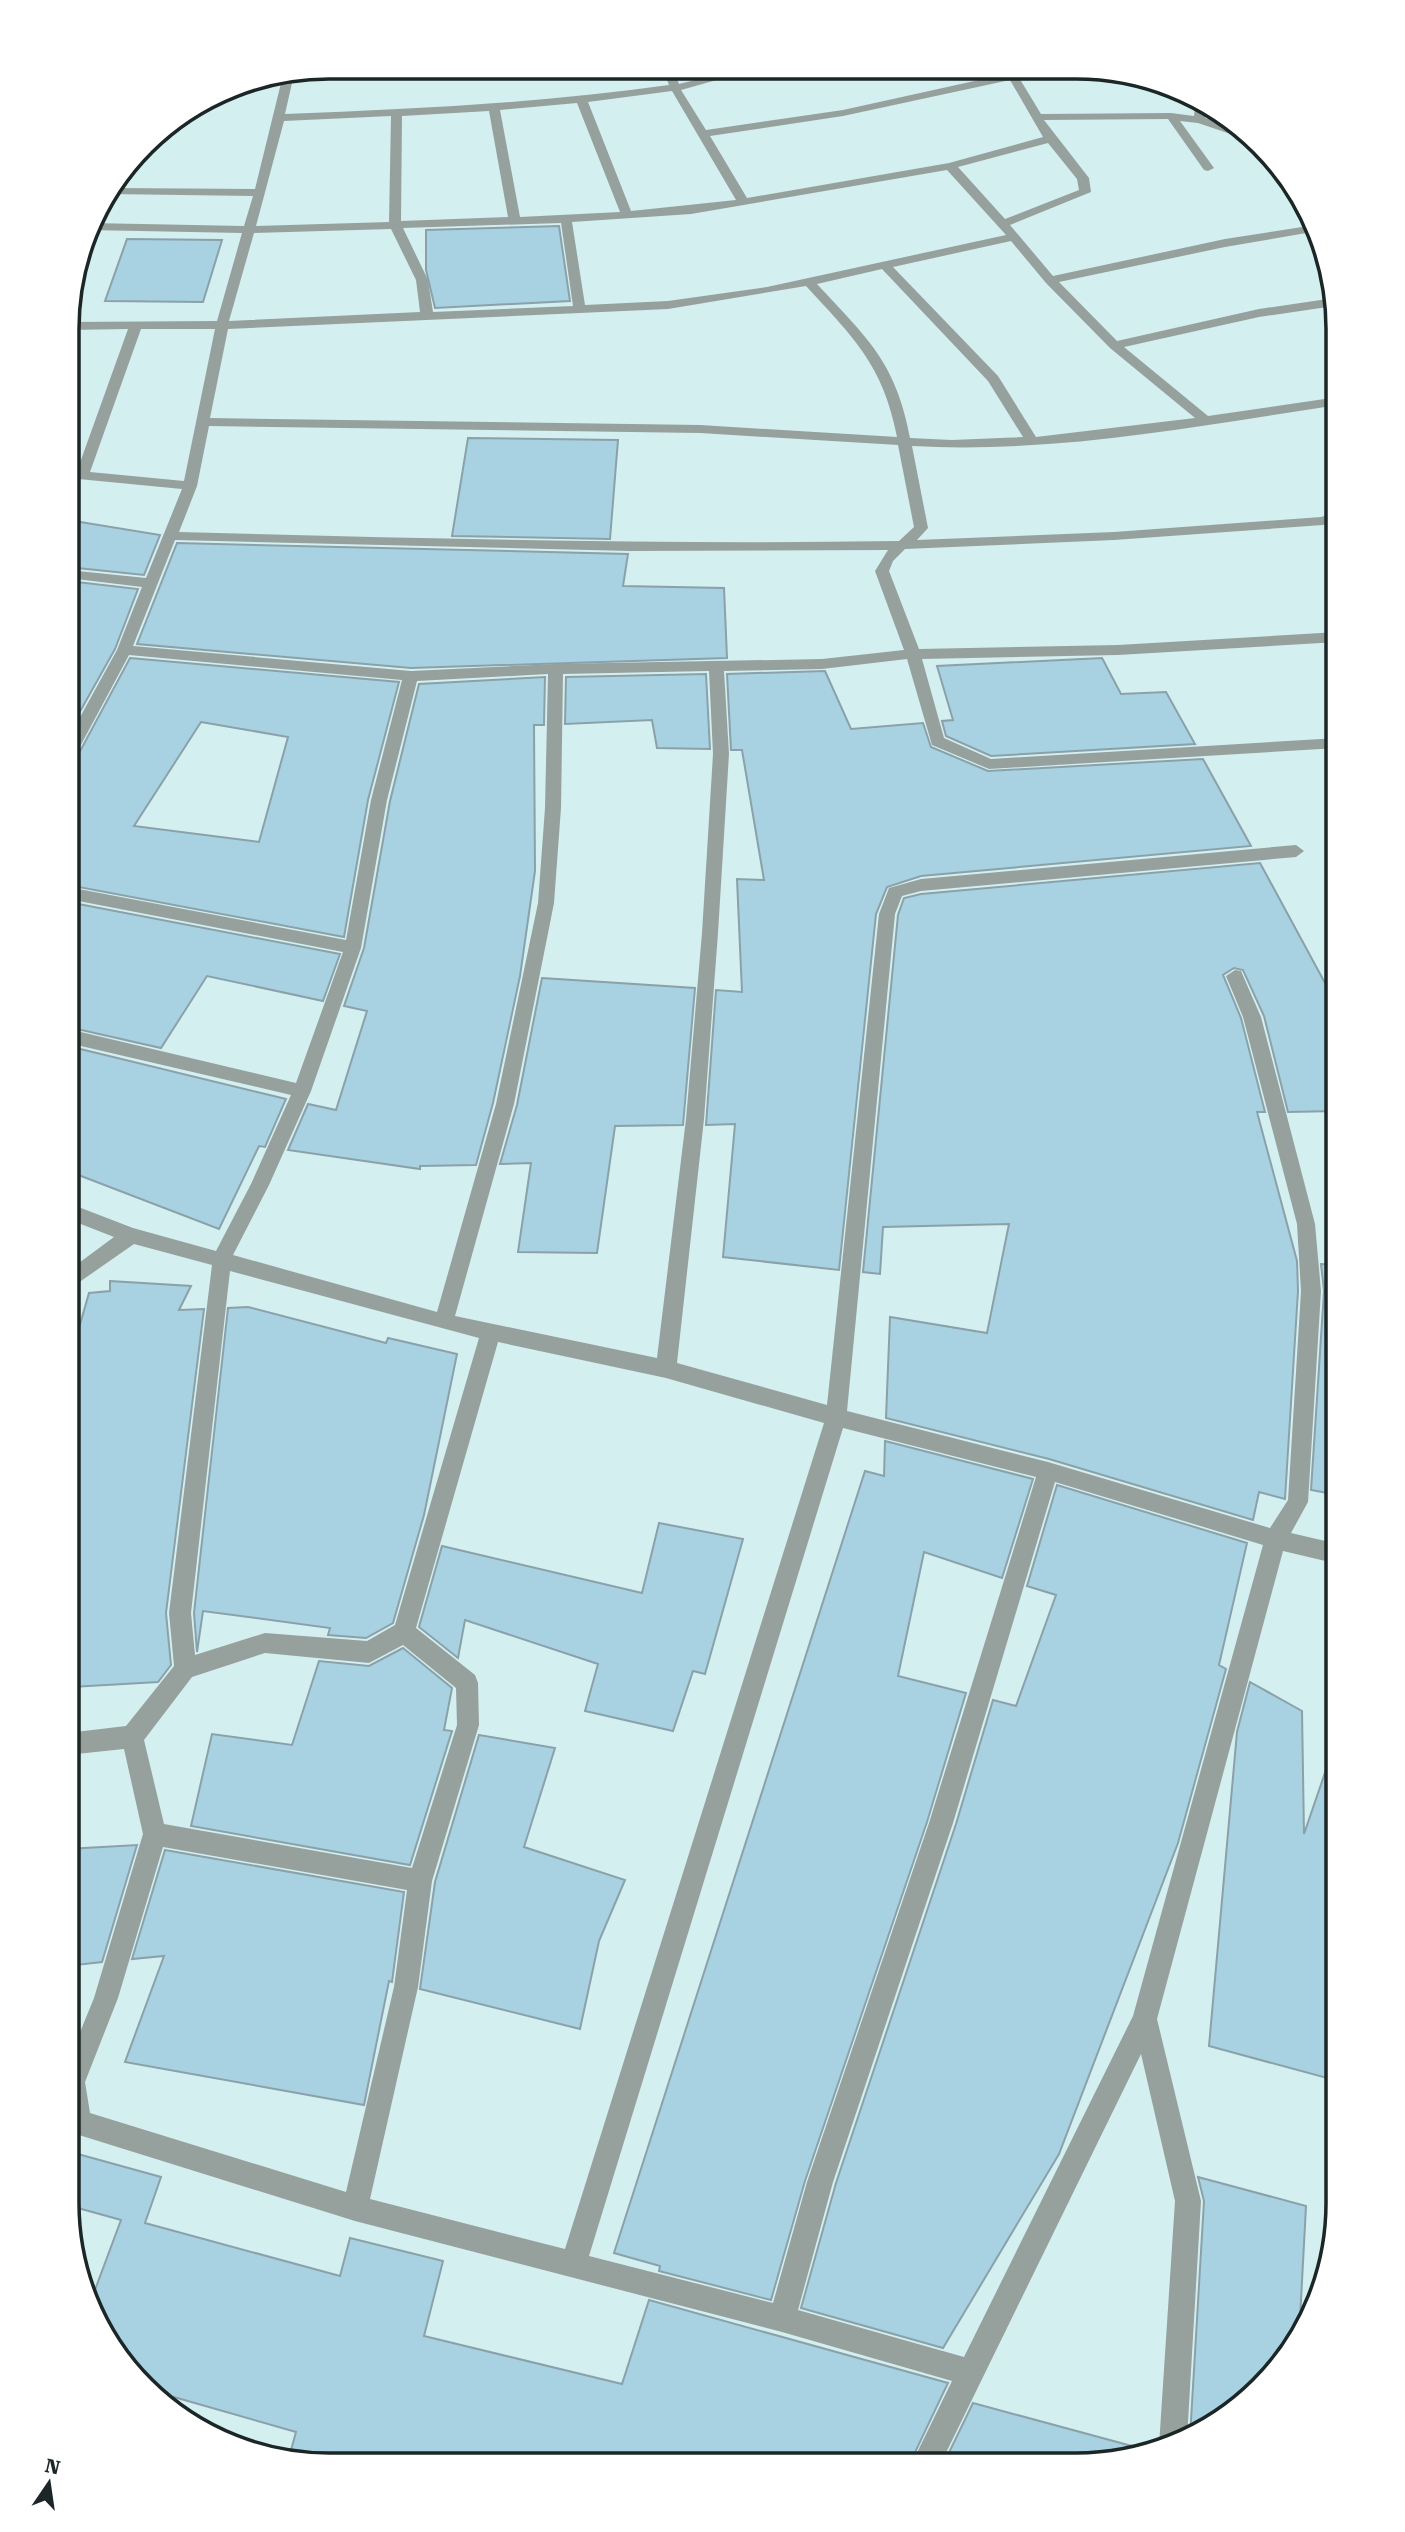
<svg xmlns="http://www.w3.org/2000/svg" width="1405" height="2532" viewBox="0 0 1405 2532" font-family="'Roboto Serif',serif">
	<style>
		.building { fill: #a8d2e1; stroke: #8aa1aa; stroke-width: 2; fill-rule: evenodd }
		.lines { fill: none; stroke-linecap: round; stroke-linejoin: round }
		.minor { fill: #96a19d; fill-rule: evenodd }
		.rim { fill: none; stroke: #1c2626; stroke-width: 3.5 }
	</style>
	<rect width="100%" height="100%" fill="#d4eff0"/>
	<path class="building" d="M559 226 570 301 435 308 426 270V230Z
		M127 239 222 240 203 302 105 301Z
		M468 438 618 440 610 539 452 536Z
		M68 520 160 535 144 575 68 567Z
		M177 543 628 554 623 586 724 588 727 658 411 668 137 644Z
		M68 581 138 589 115 649 68 733Z
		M130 658 399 682 368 800 344 937 68 885V761L78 755ZM201 722 288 737 259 842 134 826Z
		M1102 658 1121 694 1166 692 1195 744 991 756 946 736 942 721 953 720 937 666Z
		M825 671 851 729 923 723 931 747 988 771 1203 759 1251 846 921 876 887 887 876 914 839 1270 723 1257 735 1124 706 1125 716 990 742 992 737 879 764 880 742 750H731L727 674Z
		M706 674 710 749 657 748 652 720 565 724 566 677Z
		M545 677 544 725H534L535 871 520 976 493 1103 476 1165 420 1166V1169L288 1150 308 1104 336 1110 367 1011 344 1006 364 948 390 801 419 684Z
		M1260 863 1338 1007V1111L1288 1112 1264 1016 1243 970 1234 968 1223 975 1241 1018 1265 1112H1257L1297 1261 1298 1291 1285 1499 1259 1492 1253 1520 1049 1459 886 1418 890 1317 987 1333 1009 1224 883 1227 880 1274 863 1272 898 915 904 898 921 894Z
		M68 902 340 954 323 1001 207 976 161 1048 68 1027Z
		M542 978 695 988 683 1125 615 1126 597 1253 518 1252 531 1163 500 1164 517 1105Z
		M68 1046 286 1099 265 1147 259 1146 219 1229 68 1171Z
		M1321 1264 1338 1265V1495L1311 1490 1324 1291Z
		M110 1281 191 1286 179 1310 204 1309 166 1613 171 1665 158 1682 72 1687 76 1617 67 1608V1370L89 1293 110 1291Z
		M248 1307 386 1343 388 1338 457 1354 424 1515 393 1623 366 1638 328 1635 330 1628 203 1611 197 1652 194 1613 228 1308Z
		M885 1441 1033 1479 1002 1578 924 1552 898 1676 966 1693 927 1822 805 2181 771 2300 659 2271 660 2266 614 2253 865 1471 884 1476Z
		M1057 1485 1247 1543 1219 1665 1226 1669 1178 1843 1059 2154 943 2348 801 2308 836 2183 956 1824 993 1700 1016 1706 1056 1595 1027 1586Z
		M659 1523 743 1539 705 1674 693 1671 673 1731 585 1711 598 1664 465 1620 458 1658 419 1627 442 1546 642 1593Z
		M403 1648 452 1688 444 1730 452 1731 410 1865 191 1826 212 1734 292 1745 319 1661 369 1666Z
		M1250 1682 1302 1711 1304 1834 1329 1761 1338 1763V2081L1209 2046 1237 1732Z
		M479 1735 555 1748 524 1847 625 1880 599 1941 580 2029 420 1989 435 1882Z
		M137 1845 102 1962 67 1966V1849Z
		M165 1850 404 1892 392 1982 389 1981 364 2105 125 2062 164 1956 132 1959Z
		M67 2151 161 2177 145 2223 340 2276 350 2238 443 2261 424 2336 622 2384 649 2300 948 2383 909 2465 294 2463 288 2461 296 2432 146 2389 111 2349 89 2306 121 2220 67 2205Z
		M1198 2177 1306 2206 1299 2338 1284 2363 1222 2421 1190 2437 1204 2201Z
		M973 2403 1143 2449 1142 2455 1077 2466 943 2465Z"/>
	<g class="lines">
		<path class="minor" d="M663 69H673L679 84 739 69H756L681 90 706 130 843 110 1006 74 1005 71H1015L1041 114 1171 113 1194 116 1196 96 1205 102V118L1253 135 1260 144 1198 123 1180 121 1214 168 1208 171 1204 170 1168 119 1044 120 1089 178 1091 192 1010 225 1053 276 1225 239 1315 225 1318 231 1225 247 1059 282 1117 341 1259 309 1334 298V306L1259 317 1124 347 1208 416 1338 397V405C1198 426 1054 454 912 446L928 528 917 540 1114 532 1321 517 1338 512V520L1323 525 1114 540 905 549 893 561 889 571 919 649 1118 645 1338 632V642L1118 655 922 659 944 738 991 759 1338 738V748L989 769 932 745 907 659 822 669 724 671 729 754 718 933 704 1119 677 1363 827 1405 879 914 889 888 921 879 1296 845 1304 851 1296 857 921 891 902 896 895 914 847 1411 1048 1462 1270 1528 1288 1500 1301 1291 1297 1224 1243 1017 1226 976 1235 970 1241 971 1261 1017 1315 1224 1321 1291 1308 1502 1291 1533 1338 1544V1564L1283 1551 1157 2019 1201 2201 1187 2439 1161 2451 1159 2446 1175 2201 1141 2054 940 2465H911L952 2381 782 2332 355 2221 79 2135 70 2131 67 2123V2064L94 1998 143 1834 124 1749 67 1755V1733L126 1726 174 1666 169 1613 212 1265 134 1244 68 1290V1271L114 1237 68 1219V1203L133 1228 216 1251 251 1184 291 1095 68 1043V1029L296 1083 343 952 68 899V887L346 940 371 800 402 680 129 655 76 754 68 759V739L117 650 142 587 68 578V570L146 578 182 489 68 478V470L77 471 128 329 69 330V322L217 321 242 233 88 230 90 223 244 226 253 196 108 194 113 188 255 189 283 75 294 74 285 114C414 109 541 103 669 85ZM1010 80 1043 137 949 163 747 198 710 136 843 116ZM672 91 736 200 631 211 588 102ZM577 103 620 212 520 217 500 110ZM489 111 508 217 401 221 402 116ZM391 116 389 222 256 226 284 121ZM1048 143 1077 179 1079 190 1005 219 958 167ZM947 170 1006 235 767 287 668 301 585 305 572 222 691 214ZM561 223 573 306 433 312 428 280 403 228ZM391 229 416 280 420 312 229 321 254 233ZM1011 241 1046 283 1110 348 1195 418 1036 437 998 376 893 267ZM882 269 988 381 1023 437 952 440 910 438C896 362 867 338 817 284ZM806 286C854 338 883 365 897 437L700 425 210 418 228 329 668 309ZM141 329H215L184 481 90 472ZM209 426 700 433 898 445 914 527 899 541C658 545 419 538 179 532L197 486ZM175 540 630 551 888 550 875 571 904 650 822 659 556 664 411 671 133 646ZM709 671 713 754 702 933 686 1119 657 1358 455 1316 514 1104 554 903 561 808 563 674ZM548 674 545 808 538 903 496 1104 437 1312 233 1255 269 1185 311 1091 361 948 387 800 417 681ZM230 1271 479 1338 395 1625 367 1641 265 1633 195 1655 191 1613ZM498 1342 666 1378 824 1423 565 2249 370 2199 418 1987 432 1881 479 1725 478 1683 475 1675 416 1628ZM843 1428 1036 1477 929 1823 807 2182 773 2303 589 2256ZM1055 1482 1263 1545 1133 2016 964 2357 798 2310 833 2182 953 1823ZM403 1645 456 1688 457 1725 412 1868 164 1824 144 1740 192 1677 265 1653 369 1663ZM163 1847 407 1890 394 1987 346 2192 90 2113 85 2082 118 1998Z"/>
	</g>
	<path d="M0 0H1405V2532H0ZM329 79H1076A250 250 0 0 1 1326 329V2203A250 250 0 0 1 1076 2453H329A250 250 0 0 1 79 2203V329A250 250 0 0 1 329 79Z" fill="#fff" fill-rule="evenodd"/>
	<path class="rim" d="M329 79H1076A250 250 0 0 1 1326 329V2203A250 250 0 0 1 1076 2453H329A250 250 0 0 1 79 2203V329A250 250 0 0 1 329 79Z"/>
	<g transform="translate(49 2483) rotate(13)" stroke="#ffffff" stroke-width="5" paint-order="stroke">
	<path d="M0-5L12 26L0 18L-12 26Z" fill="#1c2626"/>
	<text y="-10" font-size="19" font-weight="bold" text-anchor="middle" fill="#1c2626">N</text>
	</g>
</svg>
